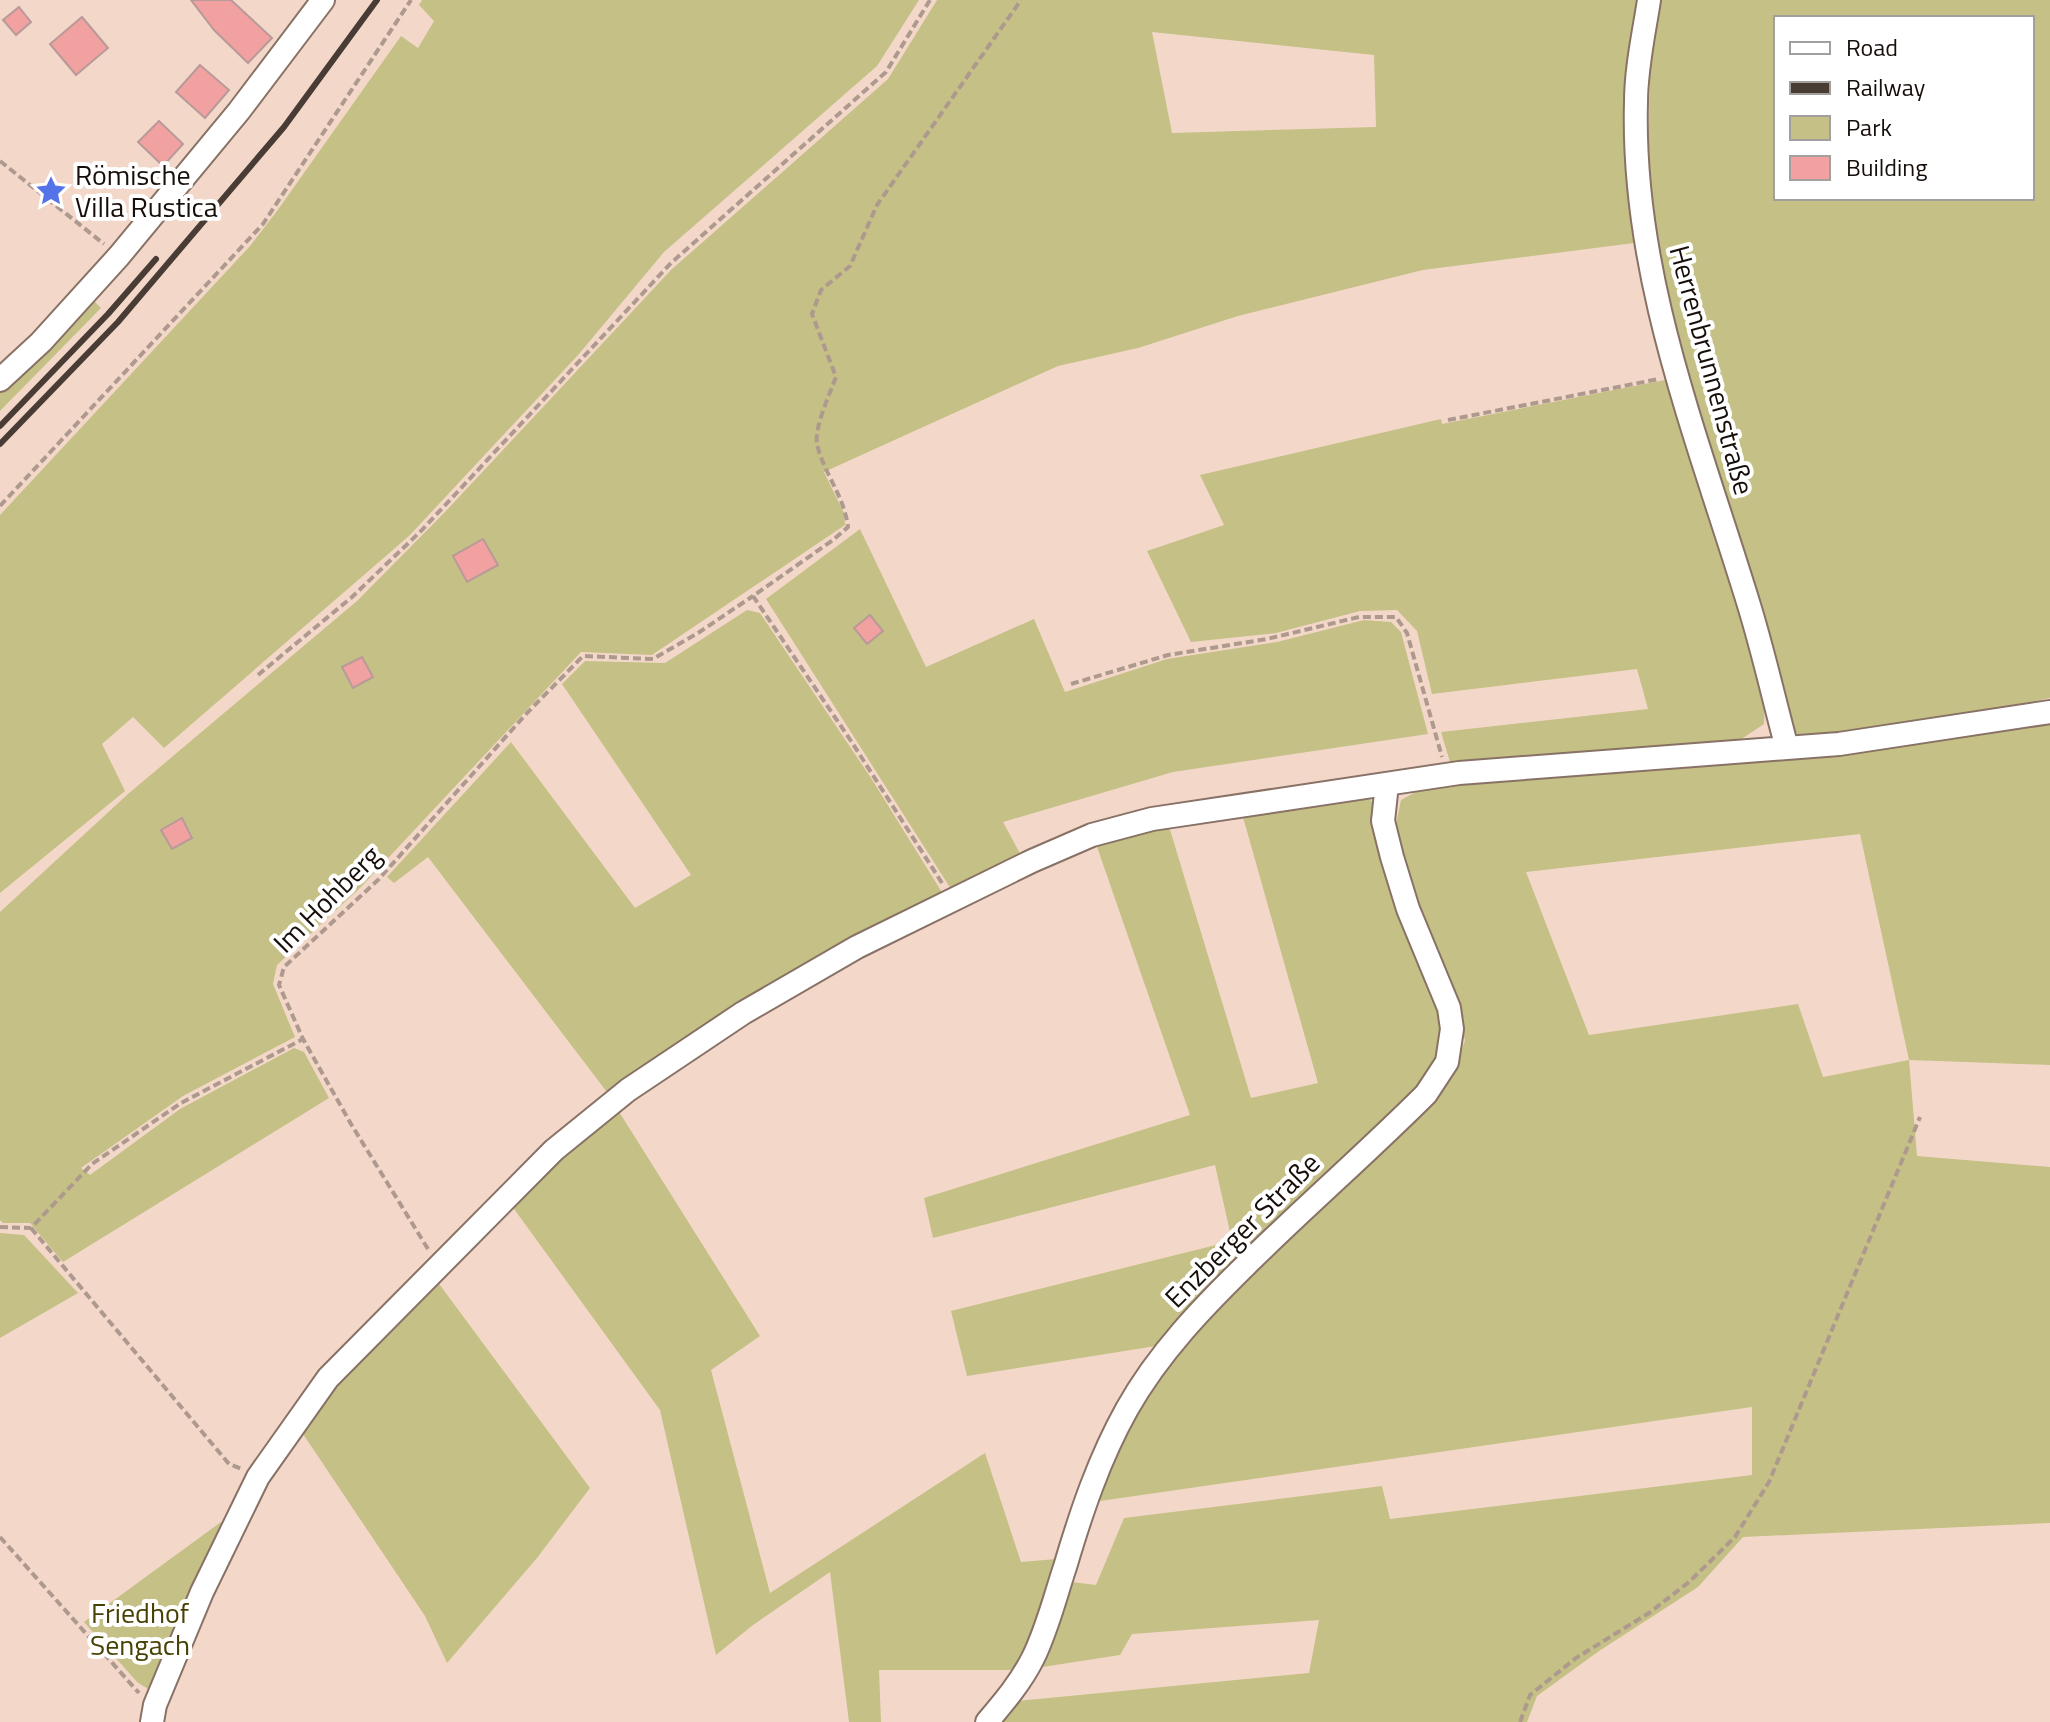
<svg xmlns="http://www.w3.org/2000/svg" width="2050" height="1722" viewBox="0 0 2050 1722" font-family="'Titillium Web',sans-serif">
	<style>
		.green { fill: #c5c085; fill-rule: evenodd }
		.building { fill: #f1a19f; stroke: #b89a99; stroke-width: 2 }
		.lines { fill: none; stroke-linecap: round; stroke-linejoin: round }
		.minor-casing { stroke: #887165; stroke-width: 26 }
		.path { stroke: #ae998e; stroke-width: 4; stroke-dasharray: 8 4; stroke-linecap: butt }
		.minor { stroke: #fff; stroke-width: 22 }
		.rail { stroke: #493c35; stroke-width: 6 }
		.labels { text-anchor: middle; stroke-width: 8; stroke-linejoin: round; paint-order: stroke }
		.poi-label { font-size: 28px; fill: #170e09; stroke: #fff; text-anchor: start }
		.street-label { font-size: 28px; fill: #170e09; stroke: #fff }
		.park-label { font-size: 28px; fill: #474104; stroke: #fff }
	</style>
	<rect width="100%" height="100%" fill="#f3d8ca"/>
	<path class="green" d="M422 0H919L877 66 664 252 579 354 409 536 164 748 133 717 102 744 125 791 0 893V515L250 246 277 211 401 36 418 48 434 21 419 5Z
		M937 0H1643L1642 242 1423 270 1238 316 1138 348 1058 366 824 472 844 513 845 525 652 655 581 652 361 887 277 965 273 984 295 1037 183 1096 81 1168 90 1175 180 1109 294 1048 304 1052 329 1098 63 1262 30 1223H3L0 1220V912L128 794 357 601 445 512 671 270 888 79ZM1152 32 1374 55 1376 127 1172 133Z
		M1656 0H2050V698L1923 724 1806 738 1790 730 1668 318 1648 190 1650 47ZM1776 18H2032V198H1776Z
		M94 301 101 308 0 411V390L21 377Z
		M1665 380 1765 697 1764 724 1740 740 1457 767 1450 762 1441 732 1648 709 1637 669 1432 694 1417 631 1397 610 1360 611 1276 633 1191 642 1147 551 1224 525 1200 475 1441 419 1442 424Z
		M860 529 926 667 1034 619 1065 692 1167 659 1277 642 1364 620 1391 622 1401 632 1428 734 1173 772 1003 822 1023 859 951 889 766 599Z
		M747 610 760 613 871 778 943 894 610 1096 428 857 394 883 387 877 511 742 635 908 691 875 562 684 585 661 665 663Z
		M2050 721V1065L1909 1060 1917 1156 2050 1167V1523L1743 1537 1698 1587 1599 1651 1537 1696 1527 1722H1000L1017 1701 1309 1673 1319 1620 1132 1634 1120 1655 1036 1668 1072 1582 1096 1585 1124 1518 1382 1486 1390 1519 1752 1475V1407L1093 1502 1137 1404 1188 1333 1453 1076 1465 1040 1404 872 1395 829 1401 800 1427 786C1635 769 1846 761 2050 721ZM1860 834 1909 1060 1823 1077 1798 1004 1589 1035 1526 872Z
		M1365 793 1373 803 1376 844 1433 996 1443 1030 1435 1064 1412 1094 1227 1270 1156 1346 967 1376 951 1311 1232 1241 1215 1165 933 1238 924 1198 1190 1115 1095 841 1168 823 1251 1098 1318 1083 1241 810Z
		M616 1107 760 1336 711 1370 770 1593 985 1453 1021 1562 1056 1559 1035 1628 1016 1670H879L881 1722H849L830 1572 753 1625 716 1655 660 1410 509 1202Z
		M0 1233 24 1235 78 1293 0 1338Z
		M434 1277 590 1488 537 1558 447 1663 425 1616 299 1428 336 1377Z
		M221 1522 225 1526 153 1692 137 1682 84 1622Z"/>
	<path class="building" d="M191 0H231L272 38 248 63 214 30Z
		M19 7 31 22 16 35 3 20Z
		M82 17 108 48 76 75 50 44Z
		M200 65 229 90 205 118 176 92Z
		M159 121 183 144 163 166 138 142Z
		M483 539 498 565 467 582 453 556Z
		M870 615 883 631 867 644 854 628Z
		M362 657 373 677 353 688 342 667Z
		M182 818 192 838 172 849 161 830Z"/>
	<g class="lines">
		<defs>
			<path id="minor" d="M1649 0C1644 33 1636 68 1636 102 1631 275 1698 439 1748 602 1763 650 1774 700 1787 748
				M0 380 41 342 119 256 239 111 323 0
				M152 1722 155 1705 202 1592 258 1477 328 1378 554 1150 628 1090 743 1013 857 947 1032 861 1092 835 1152 819 1459 773 1839 744 2050 712
				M987 1722C1004 1702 1021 1682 1033 1658 1047 1630 1055 1597 1065 1567 1081 1513 1099 1459 1127 1409 1159 1352 1204 1306 1250 1261 1308 1204 1369 1151 1426 1094L1447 1062 1452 1029 1449 1008 1408 909 1392 857 1383 821 1387 784"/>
		</defs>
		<use href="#minor" class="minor-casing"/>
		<path class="path" d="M0 161 104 244
			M1448 420 1659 379
			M0 506 263 224 411 0
			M258 675 352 597 421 531 671 263 886 72 930 0
			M1071 684 1168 655 1267 639 1359 617H1396L1407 633 1442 757
			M942 883 851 741 753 596 833 540 848 527C844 495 823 472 817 444 814 428 830 393 836 377L812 314 821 290 850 266 877 205 1021 0
			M0 1227 31 1228 92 1164 181 1103 303 1039
			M31 1228 229 1464 242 1469
			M428 1249 351 1124 303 1039 279 985 284 967 378 880 527 713 583 656 653 659 698 633 753 596
			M0 1537 139 1693
			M1520 1722 1530 1695 1576 1658 1649 1613 1689 1582 1735 1537 1769 1482 1920 1117"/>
		<use href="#minor" class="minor"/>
		<path class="rail" d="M0 426 108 314 156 259
			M0 444 118 322 284 127 377 0"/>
	</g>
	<defs>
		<symbol id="sight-bare" viewBox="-9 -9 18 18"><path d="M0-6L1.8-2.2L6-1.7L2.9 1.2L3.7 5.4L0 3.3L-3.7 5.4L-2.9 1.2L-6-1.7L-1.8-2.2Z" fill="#5473e8" stroke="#fff" stroke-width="2.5" paint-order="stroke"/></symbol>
	</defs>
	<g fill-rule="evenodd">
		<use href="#sight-bare" x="29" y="169" width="44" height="44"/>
	</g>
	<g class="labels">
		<g class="poi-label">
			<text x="75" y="185">Römische<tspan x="75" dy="32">Villa Rustica</tspan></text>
		</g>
		<g class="street-label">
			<text transform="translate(1712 370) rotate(75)" y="10">Herrenbrunnenstraße</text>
			<text transform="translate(327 899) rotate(-45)" y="10">Im Hohberg</text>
			<text transform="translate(1242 1230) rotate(-45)" y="10">Enzberger Straße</text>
		</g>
		<g class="park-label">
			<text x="140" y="1623">Friedhof<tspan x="140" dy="32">Sengach</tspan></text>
		</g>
	</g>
	<rect x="1774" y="16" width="260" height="184" fill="#ffffff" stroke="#a29f9d" stroke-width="2"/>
	<rect x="1790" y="42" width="40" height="12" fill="#ffffff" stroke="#a29f9d" stroke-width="2"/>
	<text x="1846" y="56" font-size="24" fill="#170e09">Road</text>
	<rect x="1790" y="82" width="40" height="12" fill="#493c35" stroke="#a29f9d" stroke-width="2"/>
	<text x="1846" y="96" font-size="24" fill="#170e09">Railway</text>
	<rect x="1790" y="116" width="40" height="24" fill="#c5c085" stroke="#a29f9d" stroke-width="2"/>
	<text x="1846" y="136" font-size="24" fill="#170e09">Park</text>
	<rect x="1790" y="156" width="40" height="24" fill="#f1a19f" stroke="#a29f9d" stroke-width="2"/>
	<text x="1846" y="176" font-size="24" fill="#170e09">Building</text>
</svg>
